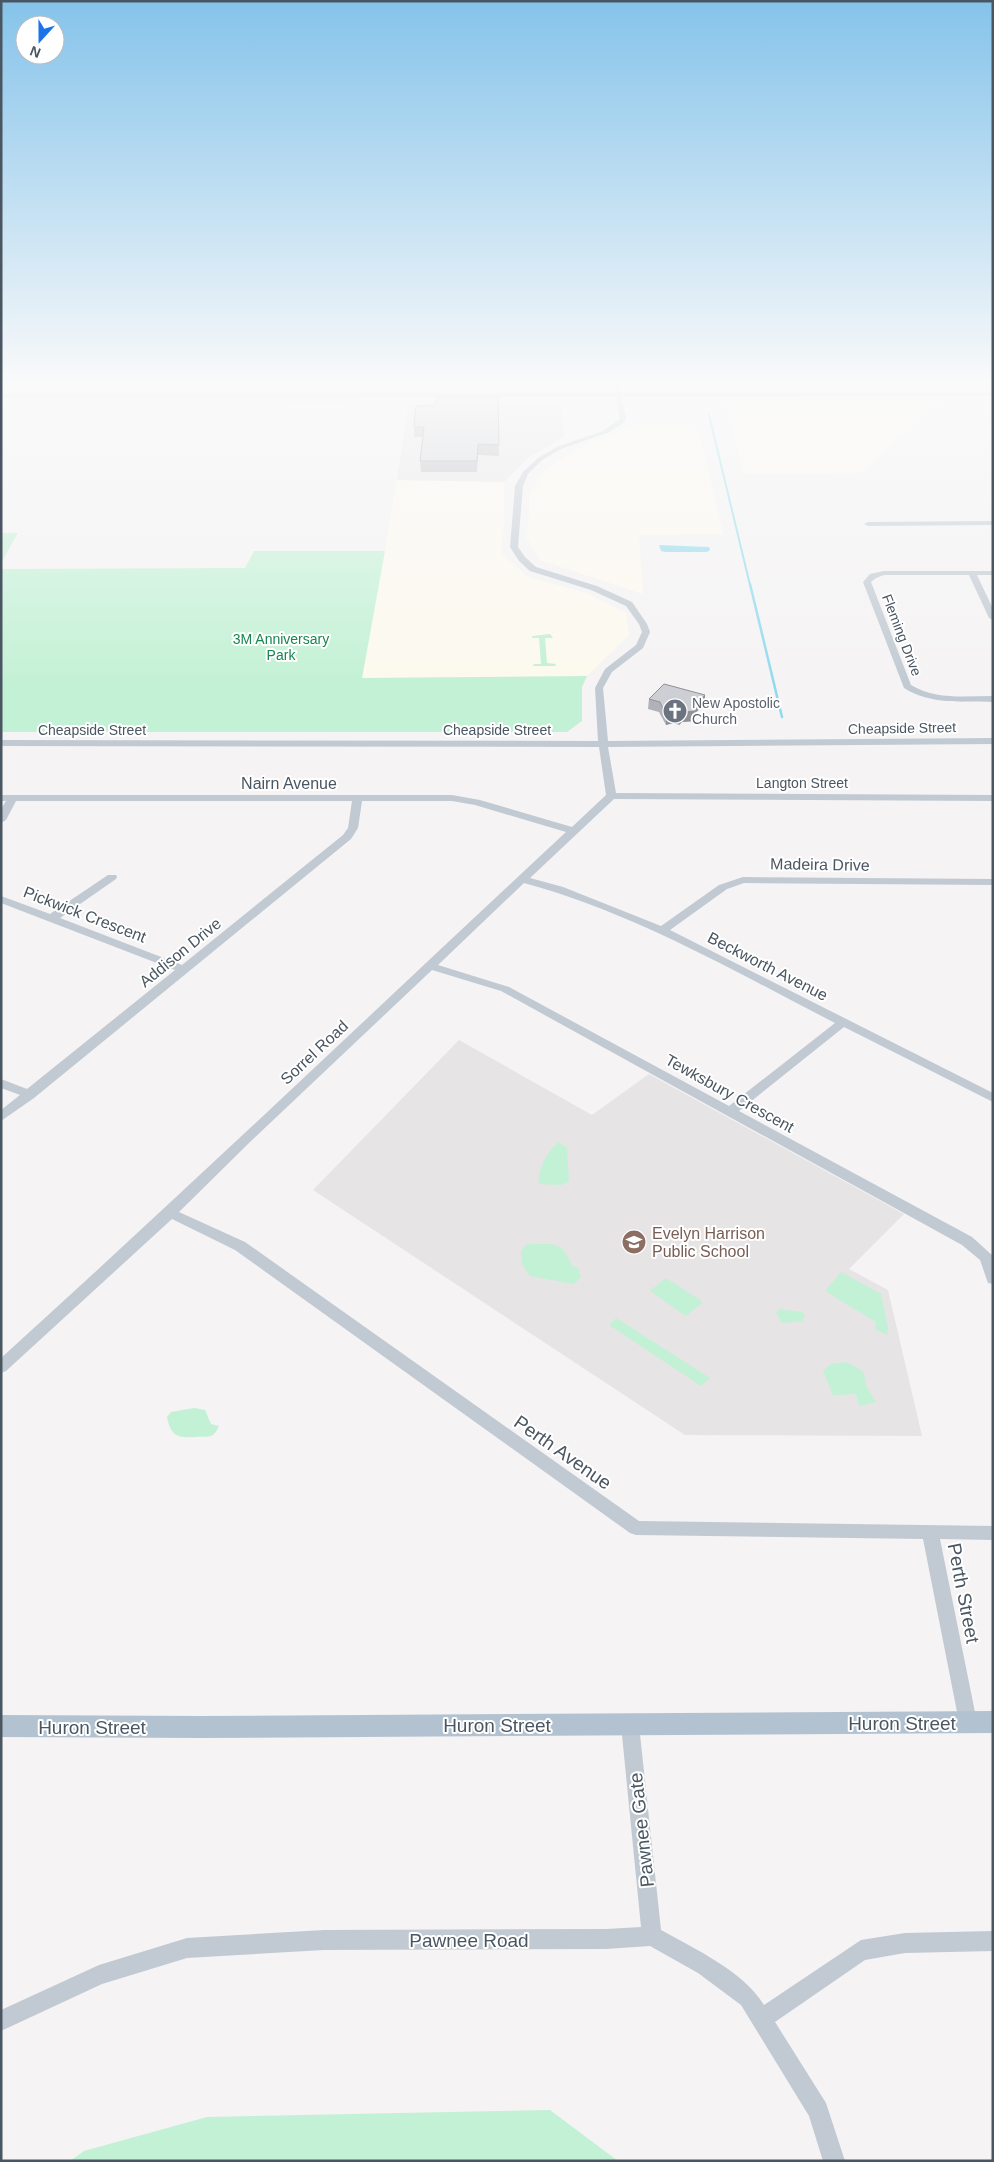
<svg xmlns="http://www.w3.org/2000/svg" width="994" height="2162" viewBox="0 0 994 2162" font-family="Helvetica,sans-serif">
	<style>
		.commercial { fill: #fdf9ef }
		.education { fill: #e6e4e5 }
		.green { fill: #c3f1d5 }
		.water { fill: #90daee }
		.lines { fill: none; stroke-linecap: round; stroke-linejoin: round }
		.stream-far1 { stroke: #90daee; stroke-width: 2 }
		.stream { stroke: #90daee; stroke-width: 2.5 }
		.minor { fill: #c1cad2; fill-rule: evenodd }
		.major { fill: #b3c2d1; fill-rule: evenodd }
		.wall { fill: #b0b2b7 }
		.shaded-wall { fill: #909195 }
		.building { fill: #cdcfd5; stroke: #909195 }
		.labels { text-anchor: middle; stroke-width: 4; stroke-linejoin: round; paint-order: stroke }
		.far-street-label { font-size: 14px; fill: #4a5661; stroke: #fff }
		.far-park-label { font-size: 14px; fill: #17864f; stroke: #fff }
		.far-worship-label { font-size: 14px; fill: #5b616d; stroke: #fff; text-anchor: start }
		.street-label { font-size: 16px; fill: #4a5661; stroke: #fff }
		.education-label { font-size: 16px; fill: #785e54; stroke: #fff; text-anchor: start }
		.near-street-label { font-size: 19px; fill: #4a5661; stroke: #fff }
	</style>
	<rect width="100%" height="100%" fill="#f5f3f3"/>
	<path class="commercial" d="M492 383H608V390L491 389Z
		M943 400 861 473 744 474 725 402Z
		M637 423 697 424 723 534 639 535 643 594 540 560 527 539 530 493 547 468 591 442Z
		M397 480 504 482V526L501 553 527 576 589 594 626 613 629 635 587 676 362 678Z"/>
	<path class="education" d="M409 400 561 402 564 437 529 457 504 482 397 480Z
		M459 1040 592 1115 649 1074 904 1214 849 1269 888 1290 922 1436 685 1435 313 1190Z"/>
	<path class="green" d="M75 388H126V390L120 393H75L73 391Z
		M347 399 346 402 175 401 176 400Z
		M1 533H18L1 563Z
		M254 551H385L362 678 587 676 582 687V721L567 732H1V569L245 568Z
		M550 634 553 638H545L547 663 556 664 555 666H533L534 664H541L539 638H532V636Z
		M559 1142 567 1148 569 1181 561 1185 539 1184C537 1170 548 1150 559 1142Z
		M527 1244C556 1245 560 1239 573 1267H578L581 1277 574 1284 530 1276 522 1264 521 1251Z
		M841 1272 881 1294 888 1328 887 1335 875 1329 876 1322 825 1291Z
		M666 1278 703 1302 686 1316 650 1291Z
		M779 1309 802 1312 805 1315 803 1321 782 1323 776 1313Z
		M616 1318 710 1378 701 1386 609 1325Z
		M847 1362 864 1372 866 1386 876 1402 859 1406 856 1394 833 1395 823 1371 831 1364Z
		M194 1408 205 1410 211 1424 219 1426C213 1440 208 1436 196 1437 178 1438 171 1437 167 1417L171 1412Z
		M550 2110 618 2161H70L84 2151 207 2117Z"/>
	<path class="water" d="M659 545 709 547 710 550 707 552H665L661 551Z"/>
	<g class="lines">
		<path class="stream-far1" d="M709 415 750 585"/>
		<path class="stream" d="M750 584 782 717"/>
		<path class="minor" d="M613 383H619L626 419 621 425 607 433 561 449 542 460 528 474 523 486 518 547 525 557 536 567 597 586 632 602 647 624 650 632 643 648 612 672 603 688 608 741 993 738V744L608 747 616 793 993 795V801L614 799 530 878 563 887 661 926 719 885 743 877 993 879V885L744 883 727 889 670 930 993 1093V1102L844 1027 739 1111 972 1237 993 1256V1284L988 1283 980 1260 962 1245 501 991 432 970 250 1142 179 1212 245 1242 639 1521 993 1526V1540L940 1539 977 1722 974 1728 968 1731 962 1728 959 1722 923 1539 636 1535 630 1533 235 1250 172 1219 6 1371 1 1373V1358C192 1185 378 1007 566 832L475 805 452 801H362L358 828 351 839 34 1098 1 1121V1110L20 1095 1 1088V1079L27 1089 175 970 1 903V896L50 914 108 875H116L117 877 116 879 60 918 182 965 343 835 348 828 352 801H16L6 820 1 823V809L6 801H1V795H452L480 800 572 827 606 795 599 747 1 746V740L598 741 595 688 605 669 636 645 642 632 639 624 626 606 591 590 530 571 519 561 510 547 515 486 523 472 538 458 557 447 603 431 620 419ZM524 883C634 913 734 971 835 1023L729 1106 509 987 438 965Z
			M993 521V525L868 526 864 524 868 522Z
			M884 571H993V575H977L993 609V620L989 618 969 575H884L876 578 871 582 911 685C936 700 964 696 993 696V702C962 701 931 705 904 688L863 582 870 574Z
			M630 1716 636 1719 639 1725 661 1930C695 1949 743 1971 764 2005L861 1940 905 1933 993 1931V1951L905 1953 865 1960 775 2022 826 2103 845 2161H823L809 2116 741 2005 698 1973 650 1946 606 1949 324 1950 187 1958 102 1984 1 2031V2010L99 1965 187 1938 324 1930 606 1929 641 1927 621 1725 624 1719Z"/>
		<path class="major" d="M993 392V396L1 398V394Z
			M993 1711V1733L200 1738 1 1737V1715L200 1716Z"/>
	</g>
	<path class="wall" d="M498 396 499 456 478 455 477 472H421L420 461 423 437H414V427L435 406Z
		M649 699 705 705 696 712 695 721 682 722 679 725 673 723 666 725 659 712 648 709Z"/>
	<path class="shaded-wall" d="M705 695V705L696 712 695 721 682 722 679 725 680 715Z
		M674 713 673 723 666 725V715Z"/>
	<path class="building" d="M437 396H498L499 445 478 444 477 461H420L424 427H414L416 406H435Z
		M664 684 705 695 693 706 696 711 683 712 680 715 674 713 666 715 660 702 649 699Z"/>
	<linearGradient id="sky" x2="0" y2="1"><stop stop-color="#85c3ea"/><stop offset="0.56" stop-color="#fafafa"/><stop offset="1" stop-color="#fafafa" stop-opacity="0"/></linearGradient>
	<rect width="994" height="685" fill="url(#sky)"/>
	<defs>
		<symbol id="church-disc" viewBox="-11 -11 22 22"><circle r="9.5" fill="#6b7280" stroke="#fff"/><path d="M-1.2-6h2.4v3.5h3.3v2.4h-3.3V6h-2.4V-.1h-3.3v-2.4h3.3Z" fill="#fff"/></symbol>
		<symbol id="school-disc" viewBox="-11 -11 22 22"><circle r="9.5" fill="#8d6e63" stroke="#fff"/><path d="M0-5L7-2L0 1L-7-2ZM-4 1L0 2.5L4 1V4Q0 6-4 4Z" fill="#fff"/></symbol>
	</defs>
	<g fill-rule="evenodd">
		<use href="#church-disc" x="661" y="697" width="28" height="28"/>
		<use href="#school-disc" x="620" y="1228" width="28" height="28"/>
	</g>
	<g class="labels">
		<g class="far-street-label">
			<text transform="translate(902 635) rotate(69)" y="5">Fleming Drive</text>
			<text transform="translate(902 728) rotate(-1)" y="5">Cheapside Street</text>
			<text x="92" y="735">Cheapside Street</text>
			<text x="497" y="735">Cheapside Street</text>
			<text x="802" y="788">Langton Street</text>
		</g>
		<g class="far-park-label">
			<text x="281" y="644">3M Anniversary<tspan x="281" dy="16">Park</tspan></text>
		</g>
		<g class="far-worship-label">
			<text x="692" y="708">New Apostolic<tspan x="692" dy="16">Church</tspan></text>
		</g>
		<g class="street-label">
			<text x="289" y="789">Nairn Avenue</text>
			<text transform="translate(820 864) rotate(1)" y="6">Madeira Drive</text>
			<text transform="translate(85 914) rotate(21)" y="6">Pickwick Crescent</text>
			<text transform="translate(180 952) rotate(-39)" y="6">Addison Drive</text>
			<text transform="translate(768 966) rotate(27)" y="6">Beckworth Avenue</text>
			<text transform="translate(314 1052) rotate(-43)" y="6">Sorrel Road</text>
			<text transform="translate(730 1093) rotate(29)" y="6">Tewksbury Crescent</text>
		</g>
		<g class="education-label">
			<text x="652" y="1239">Evelyn Harrison<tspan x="652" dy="18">Public School</tspan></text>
		</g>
		<g class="near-street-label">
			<text transform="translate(563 1452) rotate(35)" y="7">Perth Avenue</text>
			<text transform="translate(964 1593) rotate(79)" y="7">Perth Street</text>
			<text x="902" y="1730">Huron Street</text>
			<text x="497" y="1732">Huron Street</text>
			<text x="92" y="1734">Huron Street</text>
			<text transform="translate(641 1830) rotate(-96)" y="7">Pawnee Gate</text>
			<text x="469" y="1947">Pawnee Road</text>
		</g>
	</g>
	<rect width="994" height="2162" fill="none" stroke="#4a5661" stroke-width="5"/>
	<g transform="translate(40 40) rotate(201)"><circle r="24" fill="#ffffff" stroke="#b7bbc0"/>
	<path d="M0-4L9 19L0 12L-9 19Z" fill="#1a73e8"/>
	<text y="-8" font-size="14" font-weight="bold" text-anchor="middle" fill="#4a5661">N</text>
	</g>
</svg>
